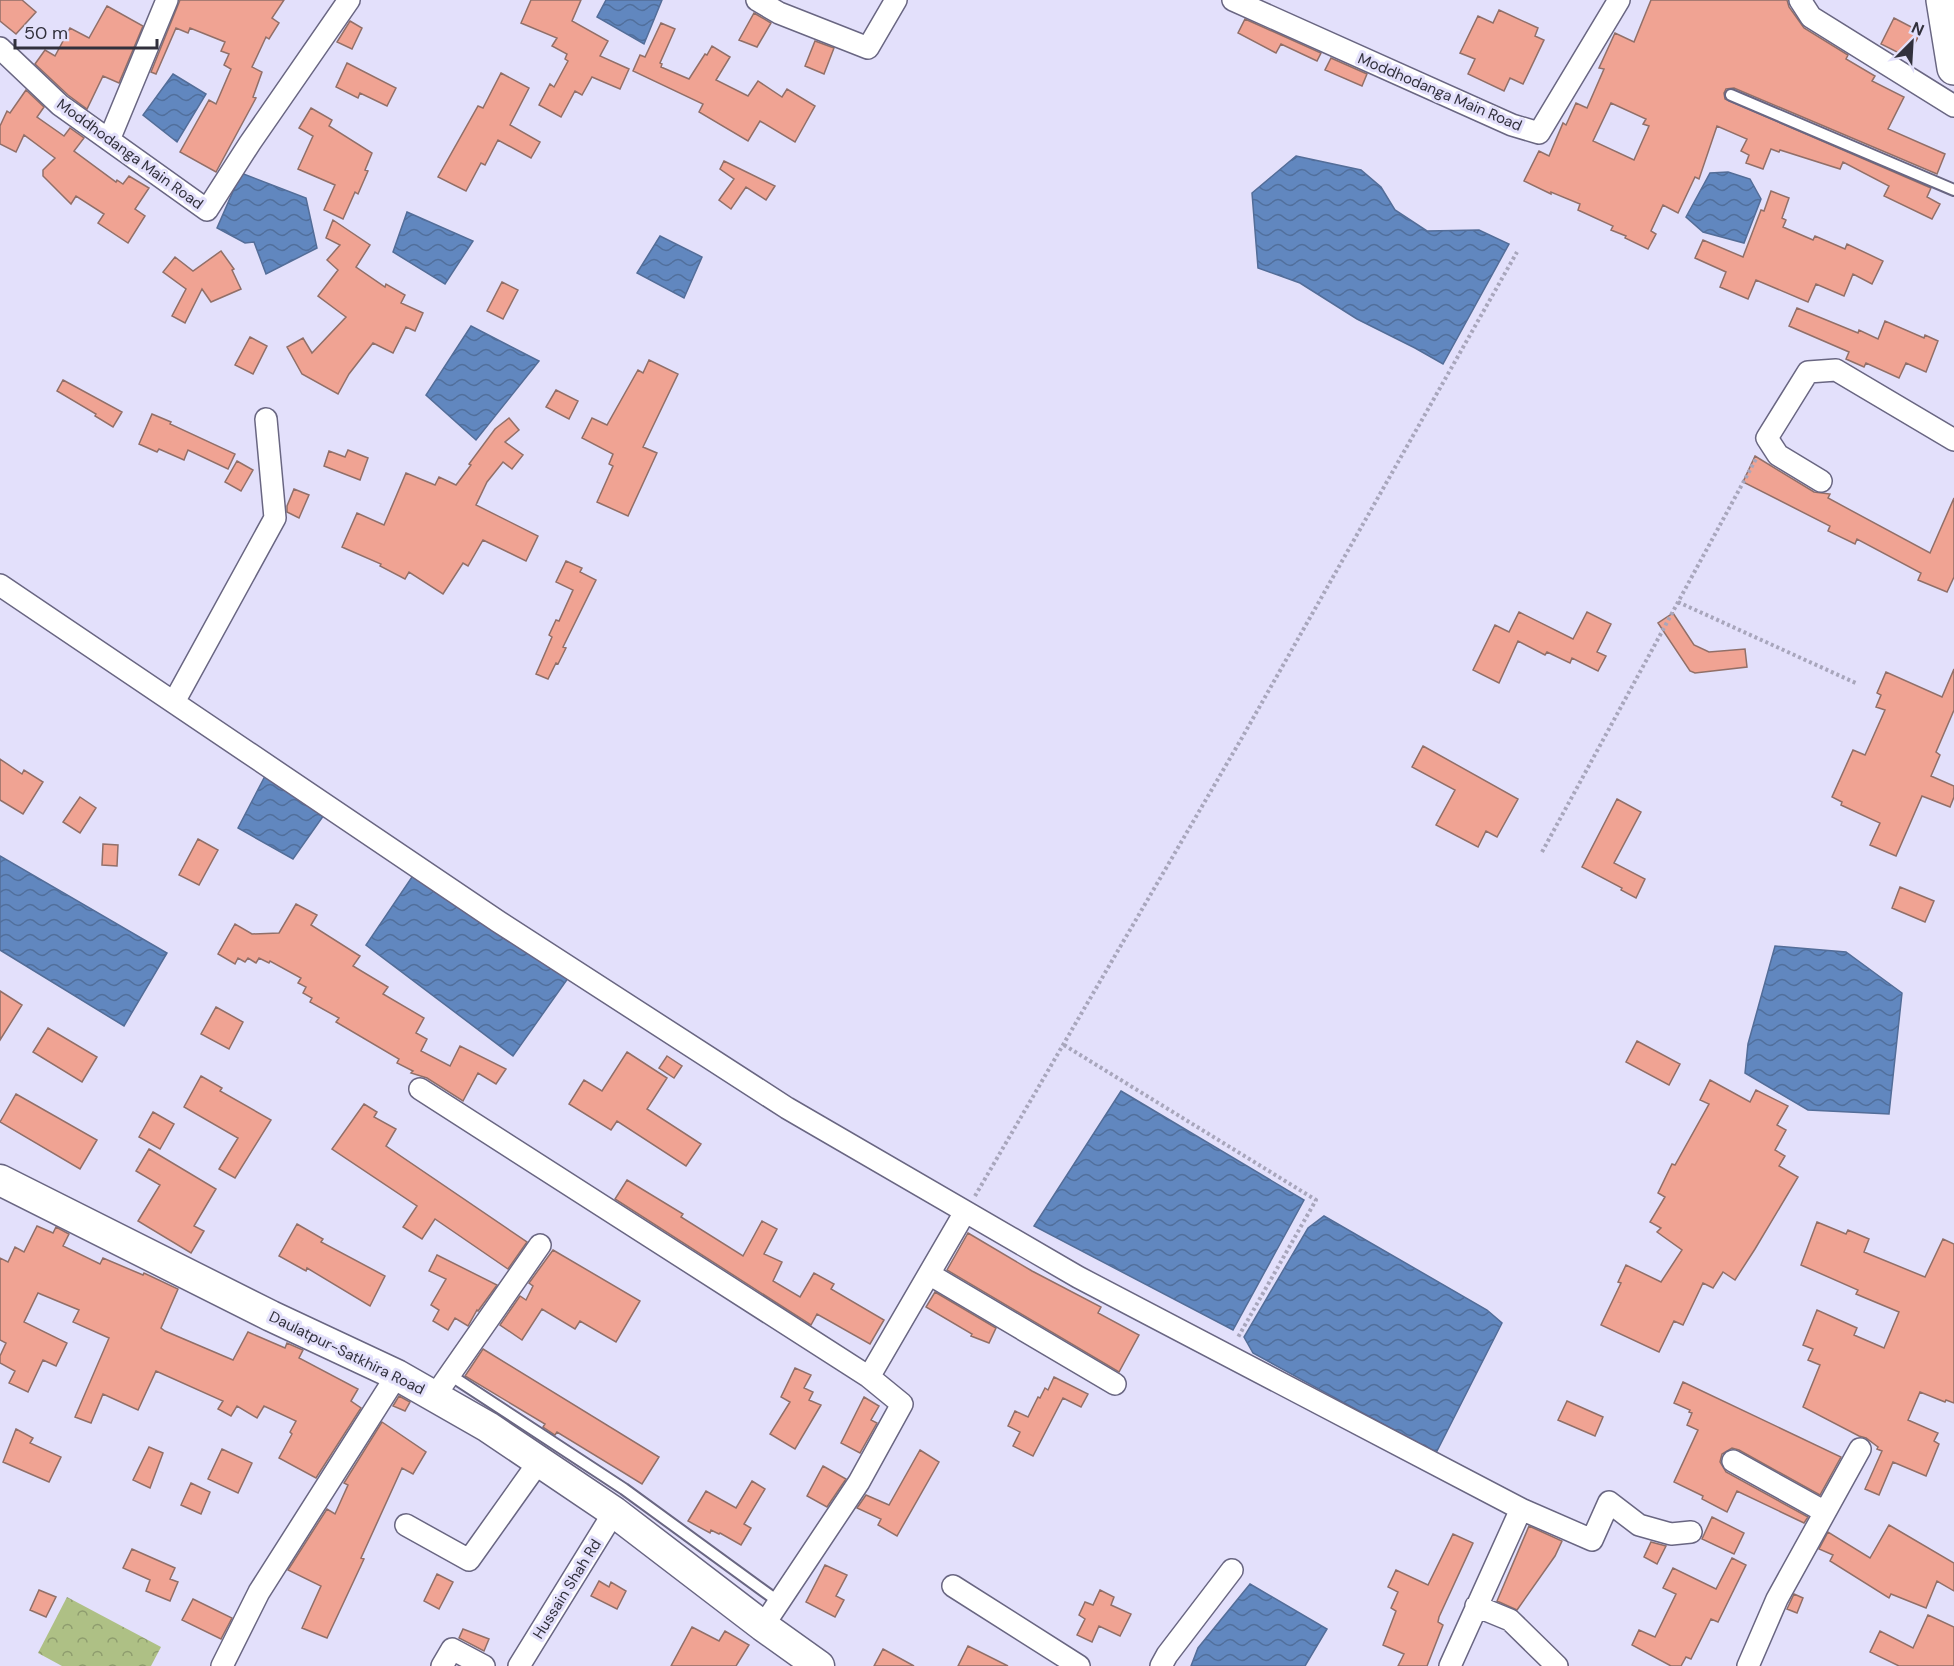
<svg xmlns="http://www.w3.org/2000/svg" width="1954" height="1666" viewBox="0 0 1954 1666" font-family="'DM Sans',sans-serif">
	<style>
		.park { fill: url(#park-crowns) }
		.water { fill: url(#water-waves); stroke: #536d98; stroke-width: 1.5 }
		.building { fill: #f0a393; stroke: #916f68; stroke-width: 1.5; fill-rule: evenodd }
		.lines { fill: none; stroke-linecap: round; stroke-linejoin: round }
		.lane-casing { stroke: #696682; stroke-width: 14 }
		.street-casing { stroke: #696682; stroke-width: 24 }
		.secondary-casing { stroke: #696682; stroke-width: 33 }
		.highway-casing { stroke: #696682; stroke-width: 36 }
		.path { stroke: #a8a6bc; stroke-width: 4; stroke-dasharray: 3 3; stroke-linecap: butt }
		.lane { stroke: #fff; stroke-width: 10 }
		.street { stroke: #fff; stroke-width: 21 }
		.secondary { stroke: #fff; stroke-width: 30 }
		.highway { stroke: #fff; stroke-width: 33 }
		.labels { text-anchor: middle; stroke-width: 6; stroke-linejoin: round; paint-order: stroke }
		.street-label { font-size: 15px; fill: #31303c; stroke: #e3e0fb }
	</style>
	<defs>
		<pattern id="park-crowns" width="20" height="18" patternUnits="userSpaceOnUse" patternTransform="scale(1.5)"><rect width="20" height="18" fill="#aec085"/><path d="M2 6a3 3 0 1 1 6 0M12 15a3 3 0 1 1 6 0" fill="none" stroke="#8e9c6e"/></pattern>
		<pattern id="water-waves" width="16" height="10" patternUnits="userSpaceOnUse" patternTransform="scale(1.5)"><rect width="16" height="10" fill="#6187bf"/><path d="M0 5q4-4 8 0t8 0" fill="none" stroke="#516f9c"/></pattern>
	</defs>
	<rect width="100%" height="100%" fill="#e3e0fb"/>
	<path class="park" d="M67 1597 161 1647 151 1666H62L38 1653Z"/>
	<path class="water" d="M606 0H662L644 44 597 17Z
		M173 74 206 94 177 142 143 115Z
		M1296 156 1361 170 1381 187 1395 210 1427 231 1479 230 1509 244 1443 364 1415 348 1357 319 1300 283 1258 268 1252 193Z
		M1728 172 1750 179 1761 199 1744 243 1703 232 1686 217 1710 173Z
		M241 173 306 198 317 248 266 274 254 242 245 243 217 228Z
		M407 212 473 241 445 284 393 252Z
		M660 236 702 257 684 298 637 273Z
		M471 326 539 361 476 440 426 395Z
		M265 776 324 815 293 859 238 828Z
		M0 856 167 953 124 1026 0 950Z
		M414 874 571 974 513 1056 366 945Z
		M1775 946 1846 952 1902 993 1889 1114 1808 1110 1745 1073 1748 1044Z
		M1121 1091 1304 1200 1233 1330 1034 1226Z
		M1324 1216 1487 1310 1502 1323 1436 1453 1253 1353 1244 1337 1308 1228Z
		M1250 1584 1327 1629 1305 1666H1191L1198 1648Z"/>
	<path class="building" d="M0 0H22L36 12 16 34 0 21Z
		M180 0H284L272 18 279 23 269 39 266 37 252 67 262 72 253 97 256 98 216 172 180 152 209 100 216 104 231 69 224 65 229 54 221 51 225 42 190 28 188 33 176 28 156 74 151 72Z
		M531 0H581L572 21 608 41 600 56 629 69 620 89 592 77 582 95 575 91 561 117 539 105 550 84 554 87 568 61 565 59 567 54 552 46 557 38 521 23Z
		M1651 0H1787L1789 7 1804 28 1848 55 1846 59 1875 76 1872 81 1904 97 1888 129 1945 154 1937 174 1734 88 1726 89 1724 93 1725 99 1931 188 1927 197 1940 204 1932 219 1884 196 1889 186 1843 162 1840 169 1780 150 1779 152 1771 149 1763 169 1746 163 1749 155 1741 151 1747 139 1717 126 1699 179 1695 177 1678 213 1663 205 1651 231 1656 234 1648 249 1625 238 1626 236 1611 230 1613 226 1578 210 1580 204 1551 192V194L1524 181 1539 151 1549 156 1563 123 1566 125 1576 103 1587 108 1604 69 1599 68 1615 33 1634 42ZM1611 103 1646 119 1643 124 1649 126 1634 160 1593 141Z
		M107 6 143 26 119 83 103 76 87 109 68 95 35 64 45 50 55 56 70 28 89 38Z
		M1499 10 1538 28 1535 36 1544 40 1523 84 1510 78 1504 91 1468 74 1475 59 1460 53 1478 16 1493 23Z
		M754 13 771 23 757 47 739 40Z
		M1894 18 1921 32 1907 57 1881 44Z
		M1245 19 1321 53 1317 61 1281 44 1276 53 1238 33Z
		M350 21 362 28 352 49 337 42Z
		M661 23 675 29 660 63 662 64 661 67 689 79 705 54 707 55 712 46 730 57 716 80 748 96 758 81 782 97 787 89 815 106 795 142 760 121 748 141 699 112 703 104 633 71 640 55 645 57Z
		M815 41 834 48 824 74 805 66Z
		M1331 58 1367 74 1362 86 1325 70Z
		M347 63 396 88 387 106 360 93 358 98 336 87Z
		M501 73 529 88 510 125 540 142 531 158 498 140 485 165 481 163 466 191 438 177 478 106 483 108Z
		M26 90 44 107 37 117 64 136 70 128 84 138 74 151 116 182 117 180 123 184 129 176 149 188 135 209 145 216 128 243 98 223 104 214 76 196 71 204 43 176V170L55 158 24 135 16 152 0 144V126L7 111 10 113Z
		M311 108 332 120 329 126 372 153 365 170 368 171 358 194 355 192 343 219 324 210 335 185 298 169 313 136 299 128Z
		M724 161 775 186 766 200 746 187 731 209 719 200 734 179 720 169Z
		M1771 191 1789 198 1782 218 1786 220 1783 227 1813 240 1815 236 1845 249 1847 244 1883 261 1872 284 1853 274 1844 296 1816 284 1808 302 1756 280 1748 299 1720 287 1726 272 1695 258 1703 240 1743 257 1761 210 1764 211Z
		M333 220 370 245 356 267 385 287 386 284 405 295 401 303 423 313 415 331 406 327 393 353 373 343 349 374 338 394 302 374 287 347 303 338 312 353 346 317 318 296 338 270 327 260 340 245 326 238Z
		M221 251 234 269 232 270 241 289 211 302 202 289 185 323 172 316 186 289 163 272 175 257 193 271Z
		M502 282 518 290 503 319 487 311Z
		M1797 308 1858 333 1859 330 1878 339 1885 321 1924 338 1925 335 1938 341 1926 372 1906 363 1899 378 1866 363 1864 367 1846 359 1849 352 1789 326Z
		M250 337 267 346 253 374 235 365Z
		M649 360 678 374 643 447 657 453 628 516 597 502 613 466 609 464 613 454 582 438 592 418 607 425 638 370 643 373Z
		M63 380 122 412 113 427 95 416 96 414 57 391Z
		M556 390 578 401 569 419 546 407Z
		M152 414 171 422 170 424 235 454 228 469 188 450 184 460 159 449 157 452 139 444Z
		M509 418 519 430 505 442 523 455 512 469 503 462 487 482 476 505 538 536 526 561 483 540 468 566 463 563 443 594 409 572 405 579 380 566 381 564 342 547 357 513 384 525 406 473 435 485 439 477 456 485 471 465 469 464 495 429Z
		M348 450 368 458 360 480 324 466 329 451 345 457Z
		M1755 456 1814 492 1830 494 1828 498 1930 553 1954 498V577L1947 592 1918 580 1921 573 1857 539 1855 544 1828 531 1830 526 1743 482Z
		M237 461 253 470 241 491 225 482Z
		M294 489 309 495 299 518 287 512V506Z
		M566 561 582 568 580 572 596 580 563 647 566 648 558 664 556 663 548 679 536 674 552 637 549 635 556 620 559 621 573 590 556 582Z
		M1519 612 1573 639 1587 612 1611 624 1597 652 1606 656 1598 671 1572 658 1570 663 1547 652 1545 655 1518 641 1499 683 1473 670 1495 625 1509 632Z
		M1673 613 1694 645 1709 652 1745 649 1747 667 1695 673 1690 671 1658 623Z
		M1954 669V710L1936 752 1940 755 1931 776 1954 786V797L1950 807 1922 796 1896 856 1870 845 1880 823 1841 805 1842 802 1832 797 1853 750 1865 755 1885 710 1876 707 1881 695 1877 693 1886 672 1942 697Z
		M1423 746 1518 799 1497 837 1486 831 1478 847 1436 825 1455 790 1412 767Z
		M0 759 22 774 24 770 43 782 23 814 0 800Z
		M80 797 96 808 80 833 63 822Z
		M1617 799 1641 812 1614 863 1645 879 1636 898 1621 890 1622 888 1582 867Z
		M198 839 218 850 199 885 179 875Z
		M103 844 118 845 117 866 102 865Z
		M1900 887 1934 901 1925 922 1892 908Z
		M296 904 317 915 311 925 360 956 353 966 388 987 383 994 424 1018 416 1033 427 1039 421 1051 450 1066 460 1046 506 1069 496 1084 478 1073 463 1101 427 1078 411 1073 413 1071 397 1063 399 1059 336 1022 339 1018 310 1002 312 998 303 993 306 987 298 983 301 978 270 961 269 963 259 958 256 963 248 958 245 962 238 958 235 964 218 954 235 924 252 934 279 933Z
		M0 991 22 1005 0 1040Z
		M216 1007 243 1022 229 1049 201 1034Z
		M48 1028 97 1057 82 1082 33 1052Z
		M1637 1041 1680 1064 1669 1085 1626 1062Z
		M627 1052 667 1078 647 1109 701 1144 686 1166 617 1121 611 1130 569 1104 584 1080 602 1091Z
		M667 1056 682 1066 674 1078 659 1068Z
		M201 1076 222 1088 220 1091 271 1120 235 1178 219 1169 238 1138 184 1107Z
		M1710 1080 1750 1102 1756 1090 1788 1106 1777 1125 1786 1130 1775 1150 1785 1156 1779 1166 1798 1177 1755 1249 1735 1280 1723 1272 1713 1288 1703 1283 1683 1325 1674 1321 1659 1352 1601 1325 1621 1283 1618 1282 1626 1265 1661 1282 1682 1250 1657 1232 1661 1228 1650 1222 1665 1197 1658 1193 1672 1164 1675 1165 1709 1104 1700 1100Z
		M16 1094 97 1140 80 1169 0 1122Z
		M364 1104 377 1112 374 1117 396 1129 386 1146 527 1242 508 1269 435 1219 422 1239 403 1227 417 1206 332 1149Z
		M153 1112 174 1124 160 1149 139 1137Z
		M149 1149 216 1189 194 1226 204 1231 191 1253 138 1221 160 1185 136 1171Z
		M627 1180 683 1214 681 1217 743 1256 762 1221 777 1229 764 1254 782 1262 773 1281 800 1297 814 1273 834 1284 831 1289 884 1320 870 1344 817 1314 811 1325 615 1199Z
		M1817 1222 1846 1234 1848 1230 1869 1239 1864 1252 1925 1277 1943 1239 1954 1244V1403L1946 1400 1945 1402 1920 1392 1908 1420 1938 1433 1934 1441 1939 1444 1926 1476 1893 1462 1879 1495 1865 1489 1882 1451 1877 1449 1878 1447 1866 1438 1859 1436 1803 1407 1820 1365 1808 1360 1813 1349 1803 1345 1817 1310 1857 1328 1854 1335 1884 1348 1899 1312 1856 1294 1858 1290 1801 1265Z
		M297 1224 323 1239 321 1242 385 1276 370 1306 307 1268 306 1271 279 1256Z
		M37 1226 53 1233 56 1227 69 1234 63 1246 100 1264 103 1258 143 1275 144 1273 178 1289 161 1328 165 1331 233 1360 248 1332 285 1348 287 1343 303 1350 299 1358 358 1389 351 1401 361 1408 316 1478 279 1458 292 1434 290 1432 296 1421 264 1406 257 1418 237 1406 231 1416 218 1409 223 1401 156 1371 138 1410 103 1394 91 1423 75 1417 109 1338 73 1322 79 1310 38 1293 24 1322 67 1343 56 1366 43 1360 28 1392 9 1383 15 1371 0 1363V1356L6 1343 0 1340V1258L8 1262 15 1247 24 1252Z
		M968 1233 1032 1271 1101 1307 1098 1313 1139 1335 1119 1372 947 1270Z
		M553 1250 640 1301 616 1342 580 1321 575 1329 542 1309 522 1340 500 1325 520 1296 526 1300 533 1286 529 1283Z
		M437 1255 497 1285 478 1311 477 1310 468 1326 455 1318 448 1330 433 1321 439 1310 431 1305 446 1279 429 1271Z
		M935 1292 996 1328 989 1343 971 1336 972 1334 926 1307Z
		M483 1349 659 1457 642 1484 557 1432 555 1435 543 1427 545 1424 465 1376Z
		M795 1368 811 1375 804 1388 813 1392 809 1400 821 1405 795 1449 770 1434 790 1402 781 1397Z
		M1054 1377 1088 1394 1081 1407 1063 1398 1033 1456 1013 1446 1020 1432 1008 1426 1015 1411 1028 1417 1038 1397 1040 1398 1045 1388 1048 1390Z
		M1683 1382 1841 1457 1820 1495 1739 1450 1732 1448 1722 1454 1720 1462 1726 1472 1808 1517 1804 1523 1737 1491 1727 1512 1702 1499 1703 1496 1674 1482 1698 1430 1687 1425 1692 1413 1689 1412 1690 1410 1674 1403Z
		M399 1396 410 1402 405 1411 393 1406Z
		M864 1397 879 1406 871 1420 877 1423 860 1453 841 1443Z
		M1567 1401 1603 1417 1595 1436 1558 1420Z
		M382 1422 426 1452 413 1474 402 1468 361 1558 364 1559 327 1638 302 1628 321 1586 288 1570 327 1509 335 1514 348 1485 344 1483Z
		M16 1429 33 1438 30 1443 61 1457 49 1482 3 1462Z
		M149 1447 163 1453 150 1488 133 1480Z
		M222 1449 252 1463 238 1493 208 1479Z
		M920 1450 939 1462 897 1536 878 1525 881 1519 857 1508 866 1495 889 1505Z
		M823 1466 846 1479 827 1507 807 1496Z
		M752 1481 765 1489 744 1524 751 1528 741 1545 720 1533 719 1534 711 1530 710 1533 688 1521 706 1491 736 1508Z
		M191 1483 210 1492 201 1514 181 1505Z
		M1712 1517 1744 1533 1734 1554 1702 1539Z
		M1889 1525 1954 1563V1591L1937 1581 1926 1608 1891 1594 1889 1598 1830 1561 1833 1555 1819 1549 1828 1532 1870 1558Z
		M1529 1526 1562 1541 1555 1556 1517 1610 1497 1601Z
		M1453 1534 1473 1543 1439 1617 1438 1622 1443 1625 1427 1666H1398L1404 1654 1383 1645 1396 1611 1391 1608 1398 1592 1388 1587 1396 1570 1428 1585Z
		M1651 1542 1666 1546 1657 1564 1644 1557Z
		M132 1549 175 1568 170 1579 178 1582 170 1601 146 1591 150 1580 123 1568Z
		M1732 1558 1746 1565 1718 1622 1711 1619 1691 1659 1686 1657 1681 1666H1671L1632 1645 1639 1630 1655 1637 1676 1594 1663 1588 1673 1568 1716 1589Z
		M825 1565 847 1575 836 1596 844 1600 835 1617 806 1602Z
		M437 1574 453 1582 439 1609 424 1601Z
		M599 1581 609 1587 611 1582 626 1591 617 1609 591 1596Z
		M39 1590 56 1597 46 1617 30 1610Z
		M1100 1590 1114 1597 1111 1605 1131 1614 1120 1636 1099 1626 1092 1642 1077 1635 1085 1619 1079 1615 1085 1602 1093 1605Z
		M1794 1594 1803 1598 1797 1613 1787 1609Z
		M193 1599 232 1618 221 1639 182 1620Z
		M1928 1615 1954 1627V1666H1899L1870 1652 1880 1631 1913 1648Z
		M692 1627 719 1641 725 1631 749 1645 736 1666H671Z
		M463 1629 489 1639 484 1651 459 1638Z
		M968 1646 1008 1666H958Z
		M883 1649 914 1666H874Z"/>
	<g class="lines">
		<defs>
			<path id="lane" d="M1731 95 1954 190
				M450 1375 624 1489 779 1602"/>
			<path id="street" d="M757 0 779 13 868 48 896 0
				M1233 0 1512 125 1539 133 1619 0
				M1800 0 1811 17 1954 106
				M0 48 60 105 207 210 250 143 349 0
				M109 140 167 0
				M1821 481 1778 455 1767 438 1808 372 1836 370 1954 440
				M0 585 499 922 787 1108 1078 1277 1521 1509 1450 1666
				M174 702 275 518 266 419
				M420 1089 869 1377 965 1212
				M929 1274 1115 1384
				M434 1397 540 1245
				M1733 1461 1825 1512
				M1521 1509 1592 1540 1609 1502 1639 1525 1671 1534 1691 1532
				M406 1525 469 1560 538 1463
				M953 1586 1079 1666
				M1476 1606 1510 1620 1557 1666
				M763 1626 859 1482 902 1404 869 1377
				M222 1666 259 1592 397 1375
				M442 1666 452 1649 484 1666
				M519 1666 614 1512
				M1161 1666 1167 1655 1232 1570
				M1748 1666 1777 1599 1860 1449"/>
			<path id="secondary" d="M0 1180 271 1316 397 1375 488 1427 614 1512 763 1626 819 1666"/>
			<path id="highway" d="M1943 0 1954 68"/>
		</defs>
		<use href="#lane" class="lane-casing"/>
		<use href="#street" class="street-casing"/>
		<use href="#secondary" class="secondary-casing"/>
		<use href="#highway" class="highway-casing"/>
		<path class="path" d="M1678 602 1858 684
			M1542 852 1757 457
			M1064 1045 1316 1200 1237 1339
			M975 1196 1243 736 1517 252"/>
		<use href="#lane" class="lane"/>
		<use href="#street" class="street"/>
		<use href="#secondary" class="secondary"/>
		<use href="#highway" class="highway"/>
	</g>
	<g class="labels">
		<g class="street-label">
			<text transform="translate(1440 92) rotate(23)" y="5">Moddhodanga Main Road</text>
			<text transform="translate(130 154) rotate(36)" y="5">Moddhodanga Main Road</text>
			<text transform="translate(347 1353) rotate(26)" y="5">Daulatpur-Satkhira Road</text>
			<text transform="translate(567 1589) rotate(-58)" y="5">Hussain Shah Rd</text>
		</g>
	</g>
	<g transform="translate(1912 42) rotate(24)" stroke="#e3e0fb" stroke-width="4.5" paint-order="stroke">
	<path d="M0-4.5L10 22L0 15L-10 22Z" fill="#31303c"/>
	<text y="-9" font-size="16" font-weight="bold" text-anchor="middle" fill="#31303c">N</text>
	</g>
	<path d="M15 39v9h142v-9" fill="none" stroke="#31303c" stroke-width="3"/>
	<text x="24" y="39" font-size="18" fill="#31303c" stroke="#e3e0fb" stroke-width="4.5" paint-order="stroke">50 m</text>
</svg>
